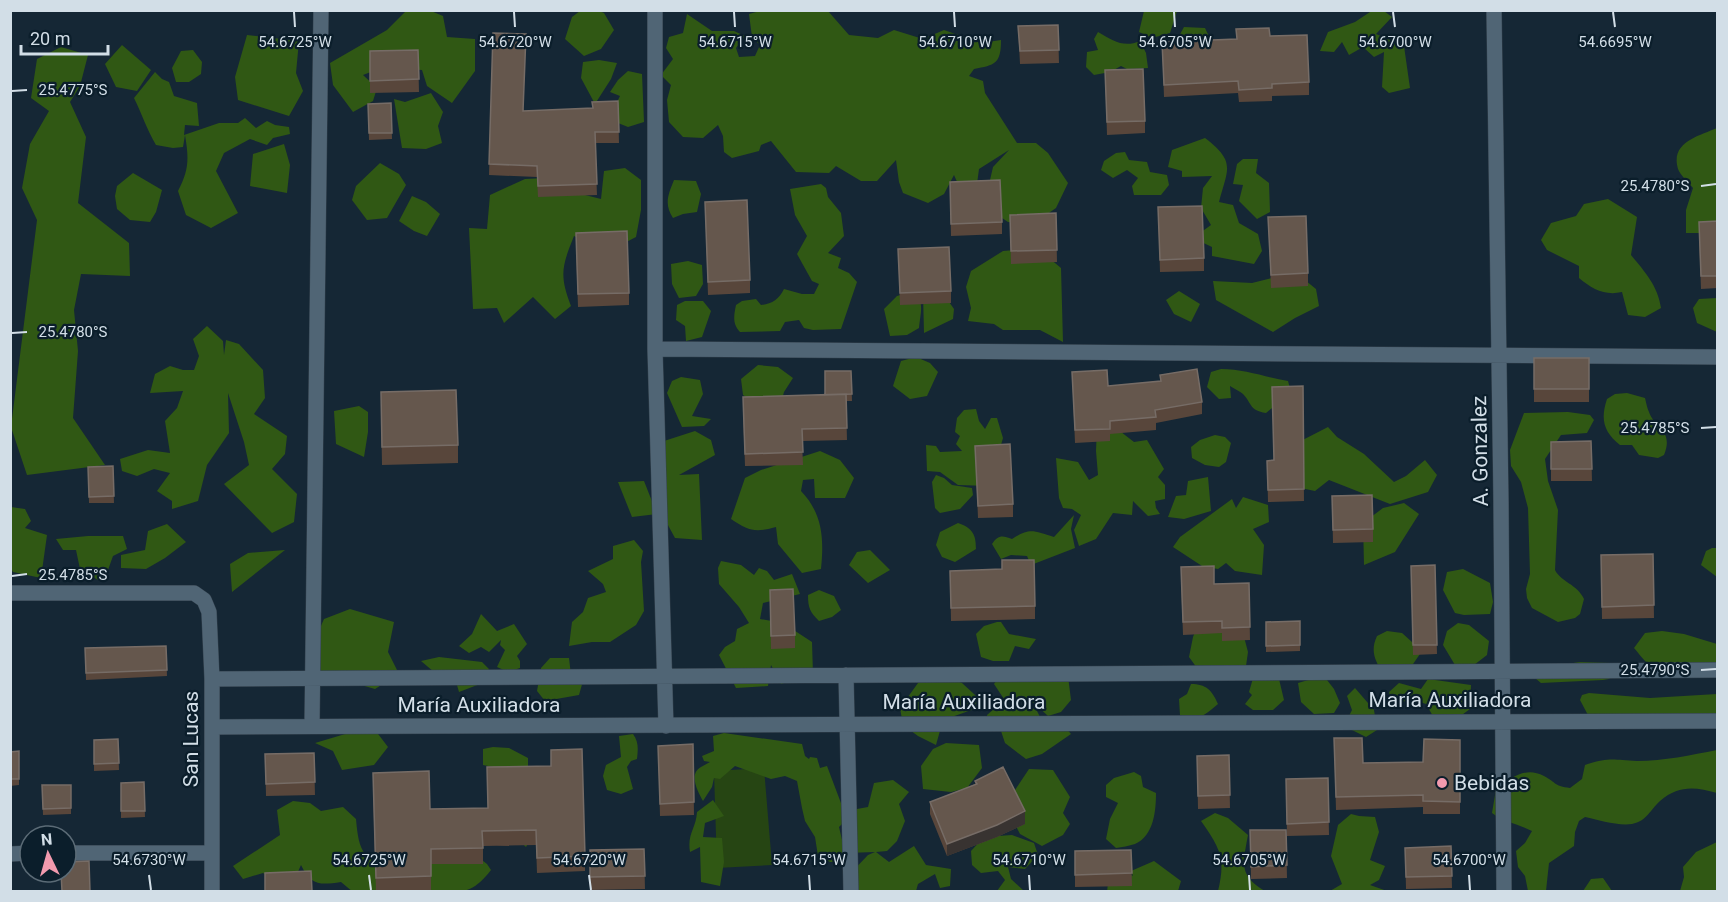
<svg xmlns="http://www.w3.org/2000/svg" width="1728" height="902" viewBox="0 0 1728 902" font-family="Roboto,sans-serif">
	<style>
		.green { fill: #264513 }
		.forest { fill: #305814 }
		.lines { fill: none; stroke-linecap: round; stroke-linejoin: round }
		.minor-casing { stroke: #33414d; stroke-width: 16 }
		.minor { stroke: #506575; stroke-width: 15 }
		.wall { fill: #58463b }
		.shaded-wall { fill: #383331 }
		.building { fill: #65574d; stroke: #766c66; stroke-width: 1.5 }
		.ticks { fill: none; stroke: #d2dee7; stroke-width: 2 }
		.poi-dot { fill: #f29aae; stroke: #0b1e2b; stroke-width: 2 }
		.labels { text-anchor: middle; stroke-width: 4.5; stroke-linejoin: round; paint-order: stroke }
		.street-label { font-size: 21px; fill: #d2dee7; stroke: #0b1e2b }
		.poi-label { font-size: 21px; fill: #d2dee7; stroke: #0b1e2b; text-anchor: start }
		.ticks-label { font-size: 15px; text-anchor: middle; fill: #d2dee7; stroke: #0b1e2b; stroke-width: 4.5; stroke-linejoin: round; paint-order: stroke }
	</style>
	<rect width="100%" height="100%" fill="#152735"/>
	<path class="green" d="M764 768 772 865 717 868 714 771Z"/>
	<path class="forest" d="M1373 10 1384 11 1392 17 1376 34 1404 46 1410 88 1389 93 1382 87 1384 52 1374 57 1363 47 1349 55 1342 42 1334 52 1320 51 1328 32 1355 22Z
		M406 11H431L443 16 447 37 475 39V71L452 103 427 86 422 70 381 68 363 75 377 88 373 101 353 112 333 85 330 63 387 30Z
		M580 11H599L604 13 614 30 601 49 584 56 565 39 572 17Z
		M760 11H828L849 35 878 38 894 30 923 39 944 30 981 43 1001 40C1001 64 995 65 974 69L969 76 983 81 985 93 1017 143H1036L1048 153 1068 183 1056 208 1033 224 1008 222 984 206 993 167 1009 150 979 169 977 184H958L954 175 944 194 928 203 903 193 899 182 896 160 877 181H861L836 166 829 173 796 172 771 141 761 145 759 151 732 158 724 152 723 136 718 125 703 138 683 137 669 122 667 100 671 85 661 75 673 59 666 48 669 37 683 33 687 14 712 31H734L745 36 736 48 739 57 755 56 760 45 752 37 749 14Z
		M1144 11H1177L1170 33 1152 38 1139 32Z
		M1184 27 1205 28 1214 47 1174 45Z
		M1098 32C1113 41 1124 48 1140 41L1146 53 1148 68 1127 69 1121 66 1110 72 1094 75 1086 67 1087 52 1098 50 1094 39Z
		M247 35 299 41 296 73 303 91 289 116 238 100 235 77Z
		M122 45 151 70 137 91 116 87 105 64Z
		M61 47 88 55 80 86 70 102 86 137 78 203 129 243 130 276 81 274 74 310 78 351 73 418 105 465 27 475 11 427 37 220 22 188 30 144 49 111 31 98 37 59Z
		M193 50 202 62 201 74 189 82H176L172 68 181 51Z
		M599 60 617 63 611 79 595 104 581 78 583 62Z
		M628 71 642 74 644 122 628 127 613 121 614 108 620 96 610 92 618 80Z
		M155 72 162 79 169 82 174 96 197 103 199 126 185 125 184 135 219 123H238L245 118 256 128 267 121 275 125 289 127 290 134 273 138 267 145 250 139 224 153 216 171 238 213 211 228 186 215 178 191C189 170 189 159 185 135L183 147 173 148 156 145C147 130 142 114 134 98Z
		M431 93 443 112 438 126 442 143 426 149 402 148 394 99 405 102Z
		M1717 128V225L1700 233H1686V210L1693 188C1689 183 1680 175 1678 169 1670 142 1699 136 1717 128Z
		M1205 138C1236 162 1228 168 1219 202L1233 205 1239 223 1258 234 1262 251 1254 264 1212 256V247L1193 238 1211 225 1201 208 1203 188 1212 176 1182 177V171L1168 167 1172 150Z
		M284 144 290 165 287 193 250 186 253 154Z
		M1125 152 1129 160 1147 162 1150 172 1167 175 1169 185 1161 195H1134L1132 186 1138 178 1127 170 1113 178 1101 170 1104 161 1116 153Z
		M1243 159H1258L1256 173 1269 183 1270 212 1257 219 1239 201 1243 185 1233 184 1237 164Z
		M380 163 399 174 406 185 387 218 367 220 352 200 356 186Z
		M625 168 641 180V210L636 237 605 253 574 236C562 266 559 275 571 306L555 319 533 297 504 323 497 308 473 309 469 228 487 229 490 195 525 179 568 177 585 195 601 199 604 171Z
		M133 173 162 190 156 212 150 222 130 220 117 209 115 196 117 186Z
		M674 180 696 181 701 194 697 212 683 214 673 218C664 204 668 195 674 180Z
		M821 184 826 188 828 197 841 213 844 236 828 253 841 258 838 268 849 273 857 282 841 329 813 330 804 328 799 320 785 322 780 331 740 332C732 324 734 315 736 305L742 301 756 299 761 305C772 304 779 299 784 289L802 294H814L819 284 812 281 797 254 807 236 795 215 790 189Z
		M412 196 426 202 440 214 427 236 414 231 399 221Z
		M1608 199 1637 217 1631 255C1645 272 1658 286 1661 308L1645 317 1628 315 1622 292C1605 296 1592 289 1579 278V266L1547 250 1541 240 1551 223 1576 216 1584 204Z
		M1037 248 1061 268 1063 342 1040 330H1003L994 324 968 321 971 308 966 287 971 271 1003 251Z
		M688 261 702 265 703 284 696 296 679 298 672 284 671 264Z
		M1295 272 1316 289 1319 306 1295 318 1273 332 1216 300 1213 281 1252 283Z
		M940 289 954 309 953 319 924 333 923 294Z
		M918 290C923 310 921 309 919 328L907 335 890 336 884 309 897 296Z
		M1179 291 1200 304 1191 322 1174 314 1166 300Z
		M1717 298H1718L1717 332 1697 323 1693 308 1699 299Z
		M685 301H703L711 311 702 337 686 341 685 326 676 320 677 305Z
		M207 326 223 341 224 355 226 340 239 344 263 370 265 398 254 414 287 436 285 454 272 469 297 494 294 522 272 533 224 484 249 465 244 442 228 393 229 433 207 465 198 501 172 509V501L157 491 170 473 154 469 137 476 122 471 120 459 148 450 170 453 165 421 177 408 183 391 150 393 155 374 170 366 183 370H194L199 356 193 339Z
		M916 357 930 363 938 372 927 396 910 399 893 386 901 361Z
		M758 365 778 367 793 378 784 392 781 403 758 405 743 395 741 379Z
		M1221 369C1244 369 1265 377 1288 381L1291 392 1266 413C1249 410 1253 405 1243 394 1240 391 1234 389 1230 386L1231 398 1219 399 1207 387 1211 372Z
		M681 377 700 380 703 394 692 416 711 419 704 426 682 427 667 393 672 381Z
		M1627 393 1645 398C1646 402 1647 408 1649 412 1655 429 1674 430 1664 455L1658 458 1639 455 1632 445H1620C1604 432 1600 420 1607 399L1615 394Z
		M359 406 368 412V432L364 457 336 444 334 411Z
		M976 409 979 421 985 429 991 418H997L1003 438 989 486 958 485 940 472 927 471 926 445 936 446 940 452 962 451 956 444 960 436 955 432 957 418 964 410Z
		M1568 412 1590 415 1594 420 1587 433 1561 435 1545 459 1548 481 1558 510 1555 570C1561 582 1577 584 1584 599L1580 614 1575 618 1558 622 1532 608 1527 598 1526 589 1530 574 1528 508 1521 482 1511 466 1510 450 1524 413Z
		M1112 425 1134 442 1147 440 1164 469 1158 477 1165 485V499L1155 501 1156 508 1160 514 1148 516 1133 501 1132 515 1113 513 1096 539 1079 546 1074 530 1081 515 1072 509 1063 508 1059 498 1056 458 1078 462 1089 480 1098 475 1096 451 1097 426Z
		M1328 427 1337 437 1364 454 1394 482 1406 476 1425 460 1437 475 1428 492 1390 504 1329 480 1315 491 1286 485 1289 447Z
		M695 431 711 440 715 455 679 475 699 474 702 540 675 538 657 505 664 441Z
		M1215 435 1225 437 1231 443 1226 462 1219 467 1205 465 1192 458 1191 447 1200 440Z
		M820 451 840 460 854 478 845 498H815L814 479 803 480 801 491C823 514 824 539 821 569L802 573 778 544 776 527C755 533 749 531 731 519L745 478 761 470Z
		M936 475 944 478 952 485 972 488 973 495 960 509 940 513 935 508 932 482Z
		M1208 477 1211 511 1184 519 1168 517 1176 496 1186 495 1188 481Z
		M644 481 657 514 632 517 618 482Z
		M1243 497 1268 505 1269 522 1253 529 1264 545 1262 575 1235 571 1226 563 1218 569 1202 566 1173 547 1180 537 1232 499 1236 508Z
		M1404 503 1419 514 1395 552 1364 565 1363 523 1383 508Z
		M11 507 25 509 31 521 25 528 47 535 41 578 13 572 11 569Z
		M1074 515 1071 529 1075 548 1031 565 1027 556 1011 555 1001 559 992 544C998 535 1002 535 1012 539 1030 527 1034 531 1054 537Z
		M958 523C973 528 976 535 976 549L955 562 942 557 936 545 940 532Z
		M167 524 186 542 165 558 146 569 121 568V555L145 550 148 531Z
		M88 536H123L127 549 113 556 108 570 98 580 80 569 76 550H63L56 539Z
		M634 540 643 551 641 562 644 611 636 625 610 642H592L569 646 572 622 583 612 588 598 606 592 603 584 588 571 613 559V546Z
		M1712 548H1717V577L1701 565 1706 551Z
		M285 550 232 592 230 564 248 553Z
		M870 550 890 570 868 583 849 565 857 552Z
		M721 561 741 565 754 575 759 568 767 571 774 580 792 574 800 594 763 603 760 619 783 623 812 642 813 674 781 684 771 665 768 686 736 688 719 655 725 647 735 641 737 629 749 623 739 607 719 584 718 568Z
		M1463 569 1490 583 1493 602 1490 614 1464 615 1455 613 1443 590 1447 572Z
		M819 590 834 596 841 610 832 617 819 621C810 612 808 608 808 595Z
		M350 609 394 622 388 652 399 674 375 689 340 679 315 685 305 662 324 619Z
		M481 614 497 631 514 624 527 644 517 656 520 661V668L508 672 497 667 505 650 500 645 501 640 489 652 481 647 469 653 459 646 472 634Z
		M997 622H1001L1009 634 1036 639 1029 649 1015 646 1009 661H993L981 657 976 634 984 626Z
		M1458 623 1469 625 1489 641 1487 655 1474 665H1455L1443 645 1447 631Z
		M1198 624 1243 633 1248 652 1246 666 1234 676 1223 681 1197 668 1189 657 1193 637Z
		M1387 631 1402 633 1422 651 1411 667 1383 674C1375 660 1370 651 1377 636Z
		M1662 631 1684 634 1717 644V676C1700 680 1667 675 1651 666 1644 661 1640 655 1634 648L1645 633Z
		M439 657 482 662 489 669 480 684 459 692 454 675 447 683 421 661Z
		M550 658H569L571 675 583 681 579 695 545 701 537 691 541 668Z
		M1580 662 1610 663 1618 668 1609 679 1603 680 1541 683 1535 678 1566 664Z
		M1256 668 1279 679 1284 700 1273 710H1253L1245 704 1252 695 1249 692Z
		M936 671 962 683 986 705 943 720 936 745 918 736 903 725 900 708 918 683Z
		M1000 675 1068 676 1071 700 1061 712 1048 716 1034 703 1004 699 994 684Z
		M1315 678 1327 680 1334 689 1340 703 1334 713 1314 714 1301 702 1298 683Z
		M1428 679 1471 685 1470 709 1455 720 1434 718 1426 704 1411 699 1392 706 1389 692 1399 683 1421 689Z
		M1191 684C1206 684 1212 690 1218 704 1202 717 1201 720 1180 715L1179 699 1187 694Z
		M1355 688 1374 710 1377 730 1366 737 1344 726 1352 710 1347 696Z
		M1589 693 1650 698 1717 694V721L1589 717 1580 700 1582 695Z
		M1013 706 1036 709 1040 717 1061 722 1071 734 1042 754 1026 759 1005 743 1001 731 988 729 987 715 995 708Z
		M372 726 388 747 374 765 342 770 333 751 315 743Z
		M724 733 802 744 805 756 809 759 810 757 817 758 820 768 827 766 847 819 839 827 843 844 842 827 857 809 868 807 874 783 893 780 909 792 899 804 905 821 897 841 887 851 876 852 889 862 914 846 926 865 951 869 950 886 940 888 935 874 918 884 916 891H847L845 879 868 855 875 852 846 853 844 862H830L818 856 815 837 805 821 802 808 797 781 785 776 771 779 735 766 720 779 714 778 712 787 703 801C698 792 688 774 701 767 704 765 707 764 710 762L704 761 702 756 714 751 713 736Z
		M633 734C639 742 638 750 637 759L631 761 627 767 633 789 621 794 607 790 603 776 606 765 621 757 619 736Z
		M946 743 979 745 982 768 967 788 951 792 923 789 921 766 933 749Z
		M493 747 509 748 528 758V775L536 830 526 847 506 829 508 770 483 765V749Z
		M1717 750V793C1695 787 1679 785 1660 801 1650 810 1647 821 1632 824 1617 826 1599 820 1585 817L1579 821 1575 832 1574 846 1549 863 1546 891H1528L1525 876 1518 867 1516 851 1525 843 1532 831C1518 824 1504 822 1492 813L1496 789C1511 778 1525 766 1544 776 1557 783 1554 786 1570 788L1582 779 1585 765C1609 757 1613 760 1637 761 1664 761 1691 755 1717 750Z
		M1029 769 1053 770 1070 797 1063 813 1070 824 1063 835 1042 846 1020 834 1005 805Z
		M1134 772 1141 776 1143 787 1156 793C1156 810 1154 836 1135 844 1129 846 1122 847 1116 848L1106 839 1110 819 1118 803 1106 797V785L1114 778Z
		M713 800 724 816 705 823 703 837 722 838 724 862 720 886 701 882 700 847 690 852C687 833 696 829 697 812Z
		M293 801 310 803 321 811 343 807 356 819C359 854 363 857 394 873L391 891 353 892 341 882C320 885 311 886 301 865L297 874 275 881 263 873 243 879 233 866 280 835 277 810Z
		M1215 813 1228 818 1248 835C1243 863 1238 875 1265 891H1218C1226 858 1220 848 1201 821Z
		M1351 814 1359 816 1375 817 1379 832 1370 860 1385 866 1379 880 1370 885 1387 891H1330L1342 884 1331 856 1338 825Z
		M1012 835 1034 843 1038 855 1025 869 1008 867 1011 879 1024 891H997L1005 880 998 871 981 873 972 865 971 851 984 837Z
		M1717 842V891H1680L1684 877 1683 867 1696 852Z
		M465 847 487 864 491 870C469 899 456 891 423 892L415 870Z
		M1154 861 1181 881 1178 891 1107 892 1109 874 1123 870 1133 876 1131 871Z
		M1603 878 1612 891H1583L1591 879Z"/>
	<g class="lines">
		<defs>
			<path id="minor" d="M655 10V349L666 726
				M1494 10 1501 502 1504 892
				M655 349 1718 357
				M10 593H194L204 600 209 612 212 679V892
				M846 675 851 892
				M212 679 1718 670
				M312 726 321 10
				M212 727 1718 721
				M66 853H212
				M10 854 30 853"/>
		</defs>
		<use href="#minor" class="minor-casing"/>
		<use href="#minor" class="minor"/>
	</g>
	<path class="wall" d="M1058 25 1059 63 1020 64 1018 26Z
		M493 33 524 111 593 108 618 101 619 143H595L597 195 538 197 537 177 489 175Z
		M1270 36 1309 82V95L1272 96V101L1239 102 1238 93 1164 97 1162 42 1236 39Z
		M418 50 419 92 370 93V51Z
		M1105 70 1145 121V133L1107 135Z
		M391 103 392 139 369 140 368 104Z
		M950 195 1002 222V234L951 236Z
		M705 202 750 280V293L708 295Z
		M1158 207 1204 258V271L1160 272Z
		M1056 213 1057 262 1011 264 1010 215Z
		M1268 217 1308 273V286L1271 288Z
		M1718 221V288L1701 289 1699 234Z
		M576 245 629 293V305L578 307Z
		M898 249 951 291V303L900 305Z
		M1534 358H1589V402H1534Z
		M851 371 852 401H846L847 440 802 441 803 465 745 466 743 410 825 395Z
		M1072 372 1108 386 1160 381V375L1202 402V414L1156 423V430L1110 434V441L1075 443Z
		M1303 386 1304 501 1268 502 1267 461 1273 460Z
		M381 410 458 445V463L382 465Z
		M1591 441 1592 481H1551V442Z
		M975 446 1013 504V517L978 518Z
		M113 466 114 503H89L88 467Z
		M1332 496 1373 529V542L1333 543Z
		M1653 554 1654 618 1602 619 1601 555Z
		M1435 565 1437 654 1413 655 1411 566Z
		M950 571 1035 606V619L951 621Z
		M1181 579 1214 584 1249 583 1250 640 1222 641V633L1183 635Z
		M770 590 795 635V648L771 649Z
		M1300 621V651L1266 652V622Z
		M166 646 167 676 86 680 85 648Z
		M1334 738 1363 763 1423 762 1460 740V814H1423V807L1336 810Z
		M118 739 119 770 94 771V740Z
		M693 744 694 815 660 816 658 746Z
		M19 751V785L10 786V752Z
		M314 753 315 795 266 796 265 754Z
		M1229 755 1230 808 1198 809 1197 756Z
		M487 767 585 856V871L537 873 536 845 483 846V864H431V891H376L373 788 430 809 488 808Z
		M1328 778 1329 835 1287 836 1286 779Z
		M975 781 1025 824 997 837 947 856 930 814V802L975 784Z
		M144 782 145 817 121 818V783Z
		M42 785H71V814L43 815Z
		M1250 830H1286L1287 878 1251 879Z
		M1451 846 1452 888 1406 889 1405 848Z
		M644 849 645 889 590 890V850Z
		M1131 850 1132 886 1075 887V851Z"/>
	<path class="shaded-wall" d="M1025 811V824L997 837 947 856V844Z"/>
	<path class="building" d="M1058 25 1059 50 1020 51 1018 26Z
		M1269 28 1270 36 1307 35 1309 82 1272 84V88L1239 90 1238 81 1164 85 1162 42 1237 39 1236 29Z
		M493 33 526 34 523 111 593 108 592 102 618 101 619 132H595L597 184 538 186 537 166 489 164Z
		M418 50 419 79 370 81V51Z
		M1143 69 1145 121 1107 122 1105 70Z
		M391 103 392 133H369L368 104Z
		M1000 180 1002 222 951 224 950 182Z
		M747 200 750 280 708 282 705 202Z
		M1202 206 1204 258 1160 260 1158 207Z
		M1056 213 1057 250 1011 251 1010 215Z
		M1306 216 1308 273 1271 275 1268 217Z
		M1718 221V276H1701L1699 222Z
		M627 231 629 293 578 294 576 233Z
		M949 247 951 291 900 293 898 249Z
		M1534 358H1589V389H1534Z
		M1197 369 1202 402 1155 410 1156 417 1110 421V429L1075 430 1072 372 1107 370 1108 386 1161 381 1160 375Z
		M825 371H851L852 394 825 395Z
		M1303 386 1304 489 1268 490 1267 461 1274 460 1272 387Z
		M456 390 458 445 382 447 381 392Z
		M846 394 847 428 802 429 803 452 745 454 743 397Z
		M1591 441 1592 469H1551V442Z
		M1010 444 1013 504 978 506 975 446Z
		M113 466 114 496 89 497 88 467Z
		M1372 495 1373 529 1333 530 1332 496Z
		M1653 554 1654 605 1602 607 1601 555Z
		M1002 560H1034L1035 606 951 608 950 571 1002 569Z
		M1435 565 1437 645H1413L1411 566Z
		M1214 566V584L1249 583 1250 627 1222 628V621L1183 622 1181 567Z
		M793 589 795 635 771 636 770 590Z
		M1300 621V645L1266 646V622Z
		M166 646 167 670 86 673 85 648Z
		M1334 738H1362L1363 763 1423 762 1424 739 1460 740V802L1423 801V795L1336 797Z
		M118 739 119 763 94 764V740Z
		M693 744 694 802 660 804 658 746Z
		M582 749 585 856 537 858 536 830 482 831 483 848 431 849V876L376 878 373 773 429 771 430 809 488 808 487 767 551 766V750Z
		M19 751V779H10V752Z
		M314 753 315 782 266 784 265 754Z
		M1229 755 1230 795 1198 796 1197 756Z
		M1003 767 1025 811 997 825 947 844 930 802 977 784 975 781Z
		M1328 778 1329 822 1287 824 1286 779Z
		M144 782 145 811H121V783Z
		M42 785H71V808L43 809Z
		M1250 830H1286L1287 865 1251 867Z
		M1451 846 1452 876 1406 877 1405 848Z
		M644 849 645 876 590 877V850Z
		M1131 850 1132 873 1075 875V851Z
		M89 861 90 891H62L61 872H66V862Z
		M311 871 312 891H265V873Z"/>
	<path class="ticks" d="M294 12 295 27M514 12 515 27M734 12 735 27M954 12 955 27M1174 12 1175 27M1393 12 1395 27M1613 12 1615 27M12 91 27 90M1701 186 1716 184M12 333 27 332M1701 428 1716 427M12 576 27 574M1701 670 1716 669M149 875 151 890M369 875 371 890M589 875 591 890M809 875 810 890M1029 875 1030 890M1249 875 1250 890M1469 875 1470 890"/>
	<circle class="poi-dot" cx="1442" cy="783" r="6"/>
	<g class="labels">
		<g class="street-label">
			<text transform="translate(1480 451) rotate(-91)" y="7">A. Gonzalez</text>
			<text x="1450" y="707">María Auxiliadora</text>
			<text x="964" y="709">María Auxiliadora</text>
			<text x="479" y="712">María Auxiliadora</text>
			<text transform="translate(191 739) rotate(-90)" y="7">San Lucas</text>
		</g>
		<g class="poi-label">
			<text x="1454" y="790">Bebidas</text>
		</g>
	</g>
	<g class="ticks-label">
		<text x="295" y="47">54.6725°W</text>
		<text x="515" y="47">54.6720°W</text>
		<text x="735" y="47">54.6715°W</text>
		<text x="955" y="47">54.6710°W</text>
		<text x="1175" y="47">54.6705°W</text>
		<text x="1395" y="47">54.6700°W</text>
		<text x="1615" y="47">54.6695°W</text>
		<text x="73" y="95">25.4775°S</text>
		<text x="1655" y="191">25.4780°S</text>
		<text x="73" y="337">25.4780°S</text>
		<text x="1655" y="433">25.4785°S</text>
		<text x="73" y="580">25.4785°S</text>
		<text x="1655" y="675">25.4790°S</text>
		<text x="149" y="865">54.6730°W</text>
		<text x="369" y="865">54.6725°W</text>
		<text x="589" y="865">54.6720°W</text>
		<text x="809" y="865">54.6715°W</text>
		<text x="1029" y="865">54.6710°W</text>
		<text x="1249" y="865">54.6705°W</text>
		<text x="1469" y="865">54.6700°W</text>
	</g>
	<rect width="1728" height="902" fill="none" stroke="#d2dee7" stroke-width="24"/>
	<g transform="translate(48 854) rotate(355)"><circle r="28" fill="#0b1e2b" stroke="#5b6b76" stroke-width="1.5"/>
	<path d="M0-4.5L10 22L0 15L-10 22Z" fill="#f29aae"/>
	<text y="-9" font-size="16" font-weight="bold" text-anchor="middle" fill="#d2dee7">N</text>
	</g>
	<path d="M21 45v9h87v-9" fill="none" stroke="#d2dee7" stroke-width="3"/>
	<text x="30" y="45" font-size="18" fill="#d2dee7" stroke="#0b1e2b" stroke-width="4.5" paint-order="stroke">20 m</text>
</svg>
